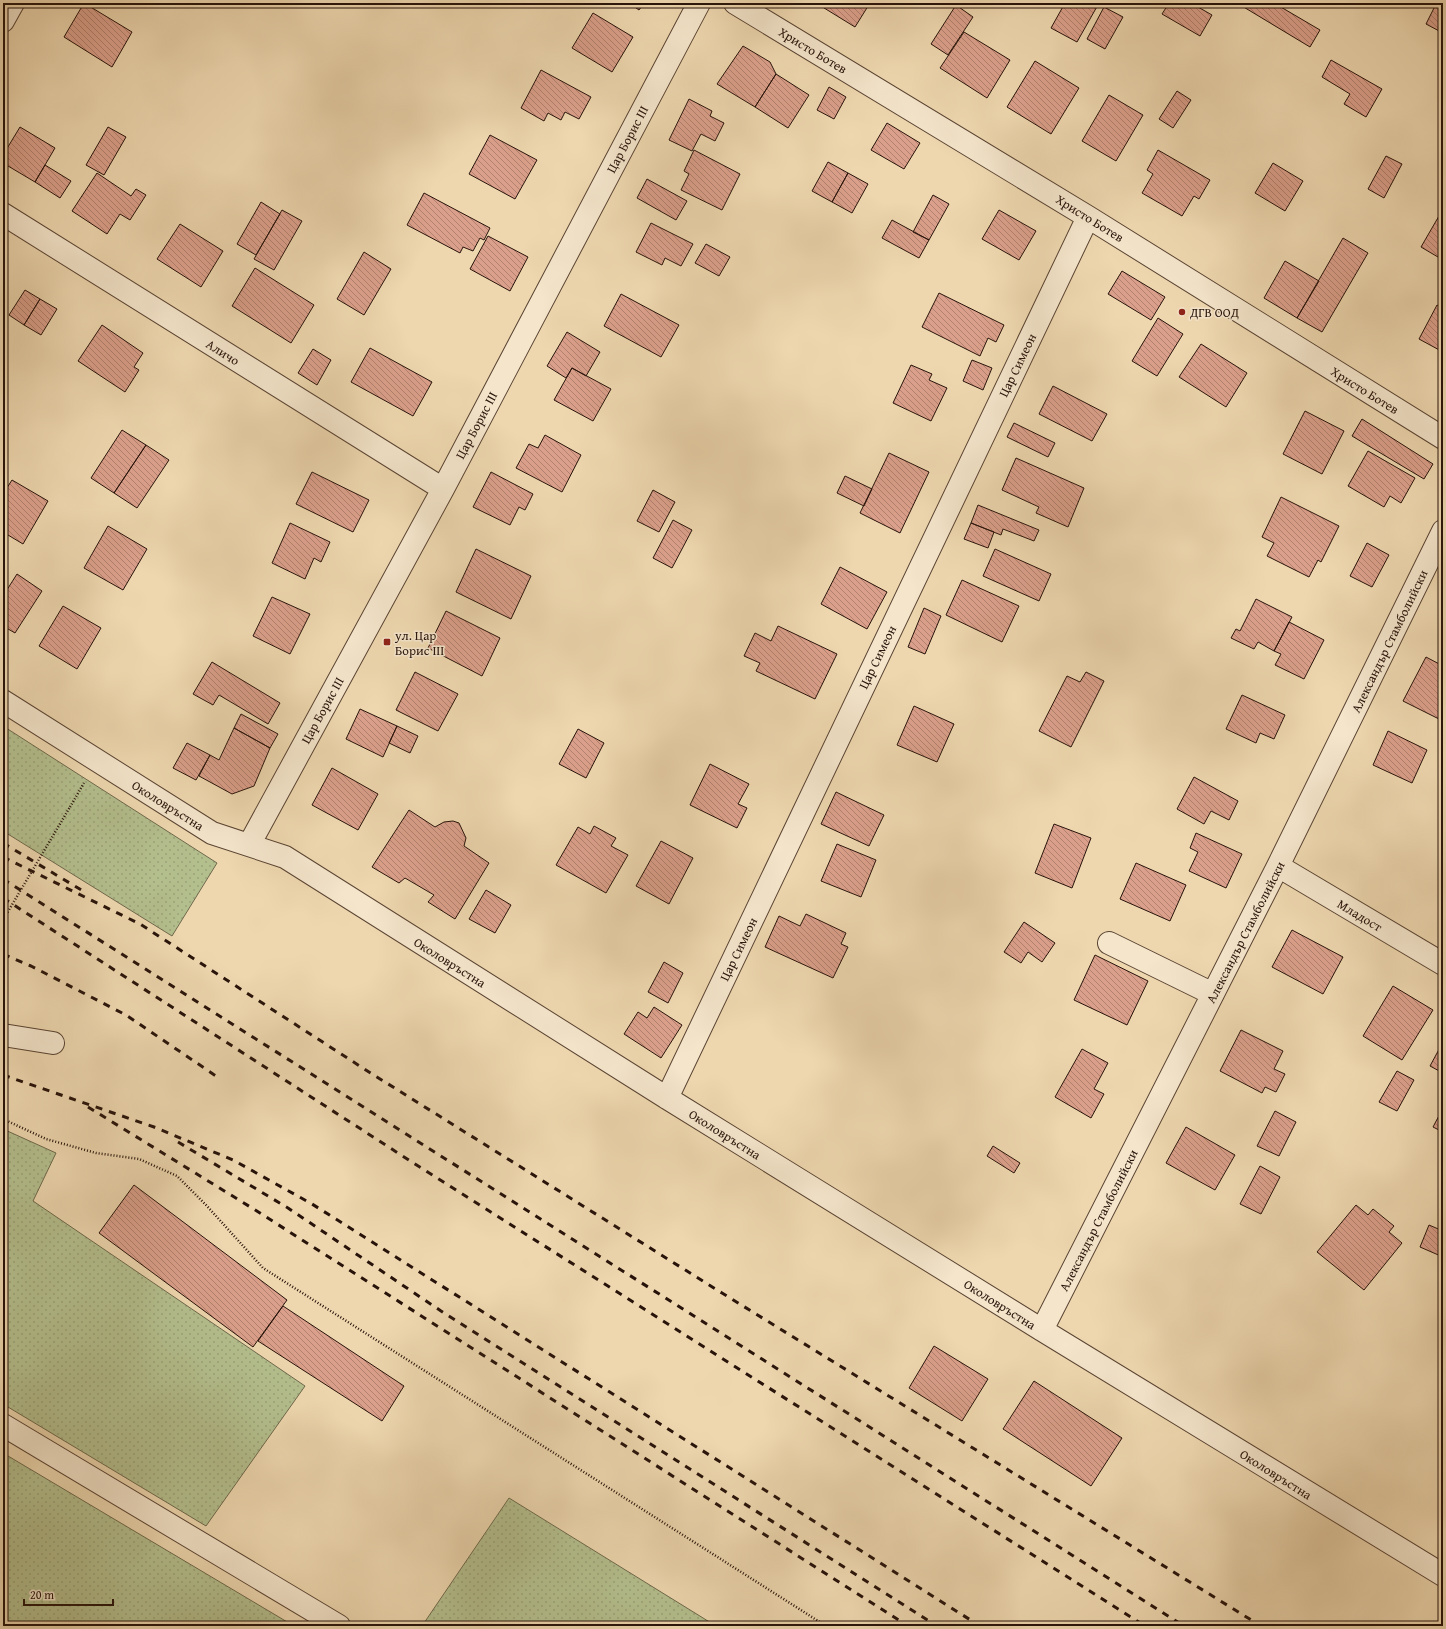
<svg xmlns="http://www.w3.org/2000/svg" width="1446" height="1629" viewBox="0 0 1446 1629" font-family="'Gentium Book Plus',serif">
	<style>
		.green { fill: url(#green-dots); stroke: #6e694c }
		.building { fill: url(#building-back-hatch); stroke: #28130a }
		.lines { fill: none; stroke-linecap: round; stroke-linejoin: round }
		.minor-casing { stroke: #5a4433; stroke-width: 24 }
		.path { stroke: #28130a; stroke-width: 2.5; stroke-dasharray: 1 2; stroke-linecap: butt }
		.minor { stroke: #f4e5cb; stroke-width: 22 }
		.rail { stroke: #28130a; stroke-width: 3; stroke-dasharray: 7 7; stroke-linecap: butt }
		.path-bridge { stroke: #28130a; stroke-width: 2.5; stroke-dasharray: 1 2; stroke-linecap: butt }
		.poi-dot { fill: #8f2418; stroke: #f4e5cb; stroke-width: 1.5 }
		.labels { text-anchor: middle; stroke-width: 3; stroke-linejoin: round; paint-order: stroke }
		.street-label { font-size: 13px; fill: #28130a; stroke: #f4e5cb }
		.poi-label { font-size: 13px; fill: #28130a; stroke: #f4e5cb; text-anchor: start }
	</style>
	<defs>
		<pattern id="green-dots" width="8" height="8" patternUnits="userSpaceOnUse"><rect width="8" height="8" fill="#b4bf8e"/><path d="M2 2h.1M6 6h.1" fill="none" stroke="#9ba379" stroke-width="1.8" stroke-linecap="round"/></pattern>
		<pattern id="building-back-hatch" width="6" height="6" patternUnits="userSpaceOnUse"><rect width="6" height="6" fill="#dba08b"/><path d="M-1 5l2 2M0 0l6 6M5-1l2 2" fill="none" stroke="#b28170"/></pattern>
	</defs>
	<rect width="100%" height="100%" fill="#eed7af"/>
	<filter id="stains"><feTurbulence type="fractalNoise" baseFrequency=".005" numOctaves="4"/><feColorMatrix values="0 0 0 0 .2 0 0 0 0 .09 0 0 0 0 .02 0 0 0 .5 -.17"/></filter>
	<radialGradient id="worn" r=".72"><stop offset=".6" stop-color="#630" stop-opacity="0"/><stop offset="1" stop-color="#630" stop-opacity=".3"/></radialGradient>
	<path class="green" d="M3 726 217 863 172 936 3 831Z
		M3 1129 56 1153 33 1201 305 1386 206 1526 3 1404Z
		M3 1453 294 1626H3Z
		M509 1498 716 1626H422Z"/>
	<path class="building" d="M84 3 132 32 112 67 64 37Z
		M629 3H644L639 10Z
		M816 3H870L855 27Z
		M1065 3H1099L1077 42 1051 28Z
		M1169 3H1191L1212 15 1200 36 1162 14Z
		M1237 3H1274L1320 30 1310 47Z
		M1436 4 1443 7V33L1426 24Z
		M956 5 973 17 948 55 931 44Z
		M1104 7 1123 17 1105 49 1087 39Z
		M593 13 633 37 612 72 572 48Z
		M964 32 1010 60 987 98 940 68Z
		M743 46 770 62 776 74 755 107 717 84Z
		M1331 60 1382 89 1366 117 1344 104 1350 94 1322 77Z
		M1035 61 1079 88 1051 134 1007 107Z
		M541 70 591 97 579 119 565 112 561 120 548 113 544 121 521 108Z
		M776 74 809 95 788 128 755 107Z
		M829 87 846 97 834 119 817 110Z
		M1177 91 1191 100 1173 128 1159 119Z
		M1109 95 1143 115 1116 161 1082 141Z
		M689 99 712 111 710 116 724 123 715 141 701 134 692 151 669 140Z
		M887 123 920 143 904 169 871 150Z
		M20 127 55 148 35 182 3 163V155Z
		M108 127 126 137 104 175 86 165Z
		M490 135 537 160 515 199 469 174Z
		M694 150 740 174 722 210 681 190 689 174 684 171Z
		M1158 150 1210 180 1199 199 1194 196 1182 216 1142 193 1153 174 1147 170Z
		M1386 156 1402 164 1384 198 1368 189Z
		M828 162 848 173 832 202 812 191Z
		M1273 163 1303 181 1285 211 1255 193Z
		M45 165 71 181 60 198 35 182Z
		M97 173 131 196 136 189 146 195 130 220 120 214 107 234 72 211Z
		M848 173 868 184 852 213 832 202Z
		M647 179 687 201 676 220 637 198Z
		M424 193 490 228 484 240 480 238 473 251 463 247 460 253 407 225Z
		M933 195 949 204 929 240 913 232Z
		M261 202 280 214 256 255 237 244Z
		M1443 209V260L1421 247Z
		M282 210 302 221 274 270 254 259Z
		M999 210 1036 231 1019 260 982 239Z
		M892 220 929 240 919 258 882 238Z
		M651 223 693 244 681 266 665 258 662 265 636 252Z
		M180 224 223 251 201 287 157 259Z
		M488 236 528 257 510 291 470 269Z
		M1343 238 1368 253 1322 332 1297 318Z
		M706 244 730 257 719 276 695 263Z
		M364 252 391 269 364 315 337 299Z
		M1285 261 1319 281 1297 318 1264 298Z
		M255 268 314 305 291 343 232 306Z
		M1122 271 1165 297 1151 320 1108 294Z
		M25 290 40 299 24 325 9 315Z
		M939 293 1004 325 996 342 988 338 980 356 922 327Z
		M621 294 679 325 661 357 604 326Z
		M40 299 57 309 41 335 24 325Z
		M1437 305 1443 308V352L1419 339Z
		M1158 318 1183 334 1157 376 1132 361Z
		M102 325 143 353 134 367 139 370 125 392 78 361Z
		M567 332 600 352 586 376 572 368 566 378 547 366Z
		M1201 344 1247 373 1226 407 1179 377Z
		M370 348 432 382 413 416 351 382Z
		M313 349 331 360 317 385 298 373Z
		M972 360 992 368 983 390 963 381Z
		M911 365 932 374 929 380 947 388 931 421 893 403Z
		M572 368 611 389 593 421 554 400Z
		M1053 386 1107 414 1092 441 1039 414Z
		M1305 411 1344 431 1322 474 1283 454Z
		M1362 419 1433 464 1424 479 1352 436Z
		M1014 423 1055 443 1048 457 1007 437Z
		M122 430 146 445 114 493 91 478Z
		M545 435 581 455 562 492 516 468 529 444 538 448Z
		M146 445 169 460 137 508 114 493Z
		M1368 451 1415 478 1401 503 1390 496 1384 507 1348 486Z
		M889 453 929 472 900 533 860 513Z
		M1016 458 1084 488 1068 527 1036 513 1039 507 1002 490Z
		M312 472 369 500 353 532 296 504Z
		M491 472 533 494 525 510 519 507 510 525 473 507Z
		M845 476 872 489 864 506 837 493Z
		M12 480 48 501 23 544 3 532V494Z
		M653 490 675 502 659 532 637 521Z
		M1281 497 1339 526 1321 562 1318 560 1309 577 1267 556 1274 543 1262 537Z
		M978 505 1039 530 1034 541 1003 529 1001 535 971 523Z
		M673 520 692 530 672 568 653 558Z
		M290 523 330 542 321 562 314 558 305 579 272 563Z
		M971 523 994 532 988 548 964 539Z
		M108 526 147 549 123 590 84 568Z
		M1367 543 1389 555 1372 587 1350 576Z
		M476 549 531 576 511 619 456 592Z
		M995 549 1051 574 1039 601 983 576Z
		M840 567 887 592 867 629 821 604Z
		M17 574 42 591 15 633 3 626V596Z
		M962 580 1019 606 1002 642 946 615Z
		M272 597 310 614 290 654 253 636Z
		M1256 599 1292 617 1274 651 1258 642 1254 649 1231 638 1236 629 1240 631Z
		M63 606 101 628 77 669 39 646Z
		M924 608 941 616 925 654 908 647Z
		M446 611 500 638 482 676 428 648Z
		M1289 622 1324 640 1304 679 1275 665 1281 654 1274 651Z
		M778 626 837 654 815 699 756 671 760 663 744 656 755 633 771 641Z
		M1426 657 1443 666V721L1403 701Z
		M212 662 280 703 268 724 219 695 213 705 193 694Z
		M415 672 458 694 438 731 396 710Z
		M1086 672 1104 681 1071 747 1039 731 1067 676 1080 682Z
		M1242 695 1285 715 1274 739 1260 733 1256 743 1226 729Z
		M914 706 954 724 937 762 897 745Z
		M360 709 397 726 383 757 346 739Z
		M241 714 278 734 270 748 234 728Z
		M397 726 418 736 410 753 389 743Z
		M234 728 270 748 254 786 232 794 199 776 210 755 219 760Z
		M578 729 604 743 586 778 559 764Z
		M1388 731 1427 750 1412 783 1373 765Z
		M187 743 210 755 196 780 173 768Z
		M710 764 749 784 738 804 747 808 737 828 690 805Z
		M332 768 378 794 358 830 312 805Z
		M1194 777 1238 801 1229 820 1211 811 1204 824 1177 809Z
		M836 792 884 815 869 846 821 824Z
		M409 810 435 827 444 822 453 821 459 823 466 838 464 846 489 863 455 919 428 902 434 895 405 878 399 883 372 867Z
		M1054 824 1091 838 1072 888 1035 873Z
		M594 826 616 838 611 846 628 855 606 893 556 865 578 827 590 834Z
		M1196 833 1242 854 1226 888 1189 871 1198 852 1190 848Z
		M661 841 693 858 669 904 636 886Z
		M837 844 876 860 861 897 821 881Z
		M1136 863 1186 885 1170 921 1120 899Z
		M486 890 511 905 495 933 469 919Z
		M806 914 846 933 841 944 848 947 833 978 765 947 779 916 800 926Z
		M1024 922 1055 943 1042 962 1028 952 1021 963 1004 952Z
		M1292 930 1343 957 1323 994 1272 967Z
		M1095 955 1148 981 1127 1025 1074 1000Z
		M664 962 683 973 668 1003 648 992Z
		M1393 986 1433 1010 1402 1060 1363 1036Z
		M654 1007 682 1025 661 1058 624 1034 638 1012 647 1018Z
		M1241 1030 1283 1051 1274 1069 1285 1074 1276 1092 1265 1087 1262 1093 1220 1071Z
		M1443 1042V1073L1430 1066Z
		M1082 1049 1108 1063 1094 1089 1104 1094 1091 1118 1055 1097Z
		M1397 1071 1414 1080 1397 1111 1379 1102Z
		M1443 1108V1132L1433 1127Z
		M1275 1111 1296 1122 1279 1156 1257 1146Z
		M1186 1127 1235 1155 1215 1190 1166 1163Z
		M993 1146 1020 1163 1014 1173 987 1156Z
		M1260 1166 1280 1177 1261 1214 1240 1204Z
		M134 1185 287 1300 253 1347 99 1233Z
		M1356 1205 1368 1215 1373 1209 1394 1226 1389 1232 1402 1243 1364 1290 1317 1252Z
		M1429 1225 1443 1231V1257L1420 1247Z
		M283 1306 404 1386 382 1421 258 1341Z
		M934 1346 988 1379 962 1421 909 1388Z
		M1034 1381 1122 1438 1091 1486 1003 1429Z"/>
	<g class="lines">
		<defs>
			<path id="minor" d="M735 3 1088 217 1443 438
				M3 21 13 3
				M3 214 443 489
				M3 701 212 833 285 857 667 1098 1042 1330 1443 1575
				M249 845 443 489 699 3
				M1278 866 1443 964
				M1109 943 1213 994
				M3 1035 53 1043
				M667 1098 1088 217
				M1042 1330 1278 866 1443 531
				M3 1425 339 1626"/>
		</defs>
		<use href="#minor" class="minor-casing"/>
		<path class="path" d="M70 807 84 783
			M3 1119 46 1139 96 1153 139 1159 177 1176 207 1206 263 1268 826 1626"/>
		<use href="#minor" class="minor"/>
		<path class="rail" d="M3 843 83 891
			M3 857 140 924 369 1072 722 1293 1261 1626
			M3 879 1184 1626
			M3 898 415 1164 1145 1626
			M3 954 31 966 126 1015 216 1076
			M3 1075 154 1127 233 1160 312 1204 980 1626
			M88 1107 252 1208 908 1626
			M178 1142 288 1208 441 1311 937 1626"/>
		<path class="path-bridge" d="M3 920 70 807"/>
	</g>
	<g class="poi-dot">
		<circle cx="1182" cy="312" r="4"/>
		<rect x="383" y="638" width="8" height="8" rx="2"/>
	</g>
	<g class="labels">
		<g class="street-label">
			<text transform="translate(813 50) rotate(31)" y="5">Христо Ботев</text>
			<text transform="translate(627 139) rotate(-62)" y="5">Цар Борис III</text>
			<text transform="translate(1090 218) rotate(32)" y="5">Христо Ботев</text>
			<text transform="translate(223 352) rotate(32)" y="5">Аличо</text>
			<text transform="translate(1017 365) rotate(-64)" y="5">Цар Симеон</text>
			<text transform="translate(1365 390) rotate(32)" y="5">Христо Ботев</text>
			<text transform="translate(476 425) rotate(-62)" y="5">Цар Борис III</text>
			<text transform="translate(1389 641) rotate(-64)" y="5">Александър Стамболийски</text>
			<text transform="translate(877 657) rotate(-64)" y="5">Цар Симеон</text>
			<text transform="translate(322 710) rotate(-61)" y="5">Цар Борис III</text>
			<text transform="translate(168 805) rotate(32)" y="5">Околовръстна</text>
			<text transform="translate(1360 915) rotate(31)" y="5">Младост</text>
			<text transform="translate(1245 932) rotate(-63)" y="5">Александър Стамболийски</text>
			<text transform="translate(738 949) rotate(-64)" y="5">Цар Симеон</text>
			<text transform="translate(450 962) rotate(32)" y="5">Околовръстна</text>
			<text transform="translate(725 1134) rotate(32)" y="5">Околовръстна</text>
			<text transform="translate(1098 1220) rotate(-63)" y="5">Александър Стамболийски</text>
			<text transform="translate(1000 1304) rotate(32)" y="5">Околовръстна</text>
			<text transform="translate(1276 1474) rotate(32)" y="5">Околовръстна</text>
		</g>
		<g class="poi-label">
			<text x="1190" y="317">ДГВ ООД</text>
			<text x="395" y="640">ул. Цар<tspan x="395" dy="15">Борис ІІІ</tspan></text>
		</g>
	</g>
	<rect width="1446" height="1629" fill="none" stroke="#eed7af" stroke-width="16"/>
	<rect x="4" y="4" width="1438" height="1621" fill="none" stroke="#28130a" stroke-width="2"/>
	<rect x="8" y="8" width="1430" height="1613" fill="none" stroke="#28130a"/>
	<path d="M24 1599v6h89v-6" fill="none" stroke="#28130a" stroke-width="2"/>
	<text x="30" y="1599" font-size="12" fill="#28130a" stroke="#f4e5cb" stroke-width="3" paint-order="stroke">20 m</text>
	<rect width="100%" height="100%" filter="url(#stains)"/>
	<rect width="100%" height="100%" fill="url(#worn)"/>
</svg>
